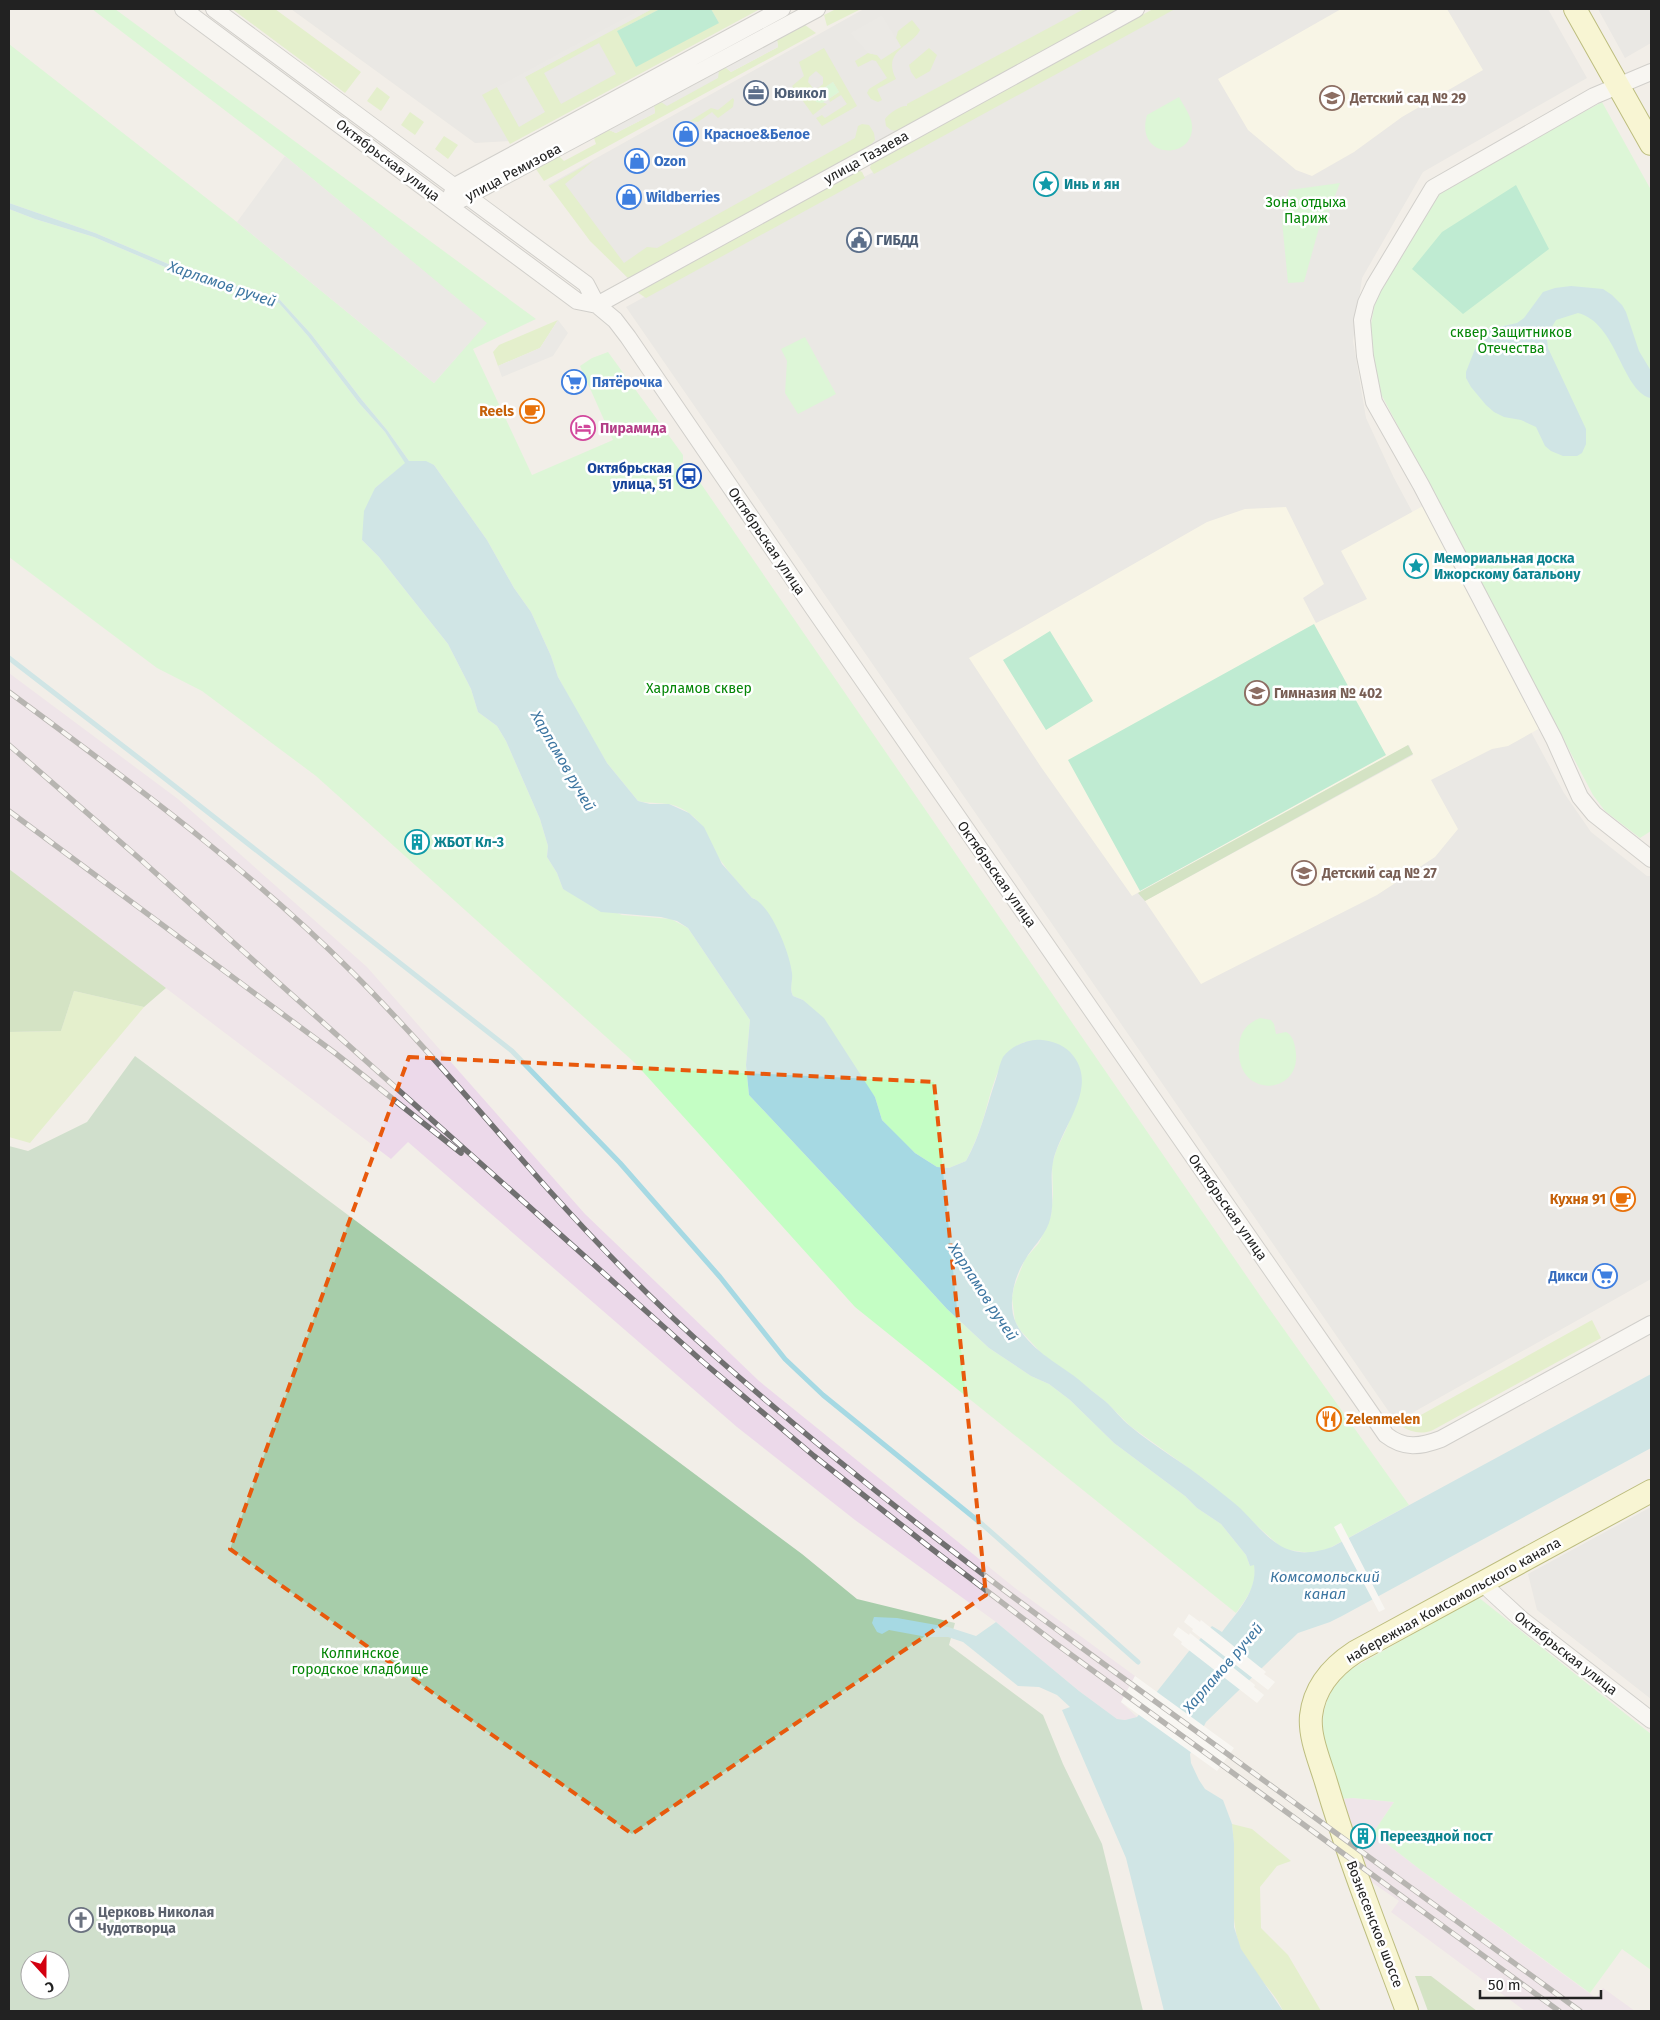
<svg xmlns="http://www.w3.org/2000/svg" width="1660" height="2020" viewBox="0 0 1660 2020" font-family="'Fira Sans',sans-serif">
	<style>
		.residential { fill: #e0dfdf }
		.industrial { fill: #ecd9ea }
		.education { fill: #fffde4 }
		.grass { fill: #d2efab; fill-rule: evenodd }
		.forest { fill: #afd49a }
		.cemetery { fill: #a7cdaa; fill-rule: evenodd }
		.park { fill: #c4fec4 }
		.pitch { fill: #81e6b8 }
		.parking { fill: #e2e2e2 }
		.water { fill: #a6d9e3 }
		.pier { fill: #fff }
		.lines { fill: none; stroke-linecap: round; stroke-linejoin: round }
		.stream { stroke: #a6d9e3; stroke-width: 5 }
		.street-casing { stroke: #a9a9a9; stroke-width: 18 }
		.secondary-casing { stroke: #7d8100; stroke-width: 24 }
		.street { stroke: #fff; stroke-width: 16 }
		.secondary { stroke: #fefdba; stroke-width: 22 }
		.rail-casing { stroke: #707070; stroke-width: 5.5 }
		.rail { stroke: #fff; stroke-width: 4; stroke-dasharray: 11; stroke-linecap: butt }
		.marked { fill: none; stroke: #e8590c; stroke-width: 4; stroke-dasharray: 10 6; stroke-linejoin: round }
		.labels { text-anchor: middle; stroke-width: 5; stroke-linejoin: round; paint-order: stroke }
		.service-label { font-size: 14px; font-weight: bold; fill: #4e5e75; stroke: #fff; text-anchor: start }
		.education-label { font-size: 14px; font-weight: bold; fill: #785e54; stroke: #fff; text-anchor: start }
		.shop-label { font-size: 14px; font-weight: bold; fill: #366cbe; stroke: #fff; text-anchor: start }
		.street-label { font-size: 14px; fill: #222; stroke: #fff }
		.culture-label { font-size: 14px; font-weight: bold; fill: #0d838f; stroke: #fff; text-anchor: start }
		.park-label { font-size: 14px; fill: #048606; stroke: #fff }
		.food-label { font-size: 14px; font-weight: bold; fill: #c56008; stroke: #fff; text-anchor: end }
		.hotel-label { font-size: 14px; font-weight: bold; fill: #b23c85; stroke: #fff; text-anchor: start }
		.transit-label { font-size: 14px; font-weight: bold; fill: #164399; stroke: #fff; text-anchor: end }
		.worship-label { font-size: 14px; font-weight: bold; fill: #5b616d; stroke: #fff; text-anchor: start }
		.water-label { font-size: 15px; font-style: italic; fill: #3d76a1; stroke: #fff }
	</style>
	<rect width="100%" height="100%" fill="#f2eee8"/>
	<path class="residential" d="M291 9H753L510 141 475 143Z
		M864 9H1121L629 280 548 185Z
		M1172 9H1548L1587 78 1423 172 1362 278 1353 341 1366 418 1394 478 1564 793 1591 832 1647 876H1651V1279L1396 1422 626 307Z
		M1598 9H1651V43L1625 58Z
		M1651 1507V1699L1537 1610 1528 1574Z"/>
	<path class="industrial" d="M9 673 178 799 367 967 585 1214 759 1381 1015 1588 1135 1676 1121 1702 1137 1717 1125 1720 1117 1719 1079 1691 996 1622 855 1520 737 1427 408 1142 391 1159 9 869Z
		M1352 1798 1394 1802 1373 1833 1422 1871 1596 1998 1603 1988 1635 2011H1525L1391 1912 1399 1901 1367 1879 1340 1799Z"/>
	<path class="education" d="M1341 9H1447L1483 70 1402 117 1354 152 1312 176 1296 170 1248 130 1218 79Z
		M1423 506 1540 728 1508 746 1492 749 1431 780 1458 829 1435 857 1377 895 1201 984 1145 901 1413 755 1409 745 1132 896 1041 767 969 658 1207 522 1245 509 1286 507 1324 584 1303 598 1316 623 1367 599 1341 551Z"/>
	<path class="grass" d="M232 9H275L361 72 345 93Z
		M652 9H660L617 31 719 23 711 9H760L510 144 482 95 497 87 519 126 525 77ZM599 43 616 74 561 104 544 73Z
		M836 9H861L827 26 824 15Z
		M1084 9H1121L898 131 891 130 886 126 885 119C889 113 901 105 907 106V104Z
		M1153 9H1175L874 174 870 168 871 164Z
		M912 20 920 30C913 46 881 50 896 79L877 89 882 100 878 102 871 99 867 93 869 89 887 78 876 61 872 60 858 67 855 61 868 53 877 55 901 47 896 38 898 31Z
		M805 25 816 33 544 181 536 169 559 156 564 161 596 144 594 138 609 130 616 133 655 113 654 106 725 67 731 72 778 47 777 40Z
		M824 48 857 106 822 126 816 118 822 115 825 118 847 104 841 95 830 102 829 99 839 92 833 82 819 91 817 89 823 84V77L816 71 809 77 808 82 817 93 815 99 827 104 813 115 792 86 804 76 799 62Z
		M929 48 937 55 930 71 916 79 911 72 909 65Z
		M377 87 390 97 381 111 367 101Z
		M733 98 734 100 733 107 718 118 712 112 698 122 690 121 711 108 718 110Z
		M410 112 424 122 415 135 401 125Z
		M862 124 869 125 874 133 875 140 870 146 628 278 590 241 549 186 593 161 565 184 624 263 647 247 657 248 855 138 858 126Z
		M444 136 458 145 448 159 435 149Z
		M858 170 862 172 865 178 646 298 637 292Z
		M558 320 540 348 498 366 493 352 499 345Z
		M74 991 144 1007 30 1143 9 1137V1032L61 1031Z
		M1592 1320 1601 1338 1433 1430C1421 1435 1411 1432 1401 1426Z
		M1232 1824 1252 1829 1291 1861 1277 1866 1260 1887 1261 1928 1288 1955 1321 2011H1283C1274 1989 1248 1971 1240 1947 1227 1911 1237 1863 1232 1824Z"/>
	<path class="forest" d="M1408 745 1413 754 1145 901 1138 893Z
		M9 869 166 988 144 1007 74 991 61 1031 9 1032Z
		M1415 1976H1431L1477 2011H1428Z"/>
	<path class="cemetery" d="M135 1056 802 1554 857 1599 955 1623 949 1645 1043 1715 1063 1764 1102 1844 1143 2011H9V1146L28 1151 87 1122ZM30 1960H60V1990H30Z"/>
	<path class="park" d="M92 9H115L536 319 473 349 532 475 613 440 580 366 592 358 608 352 683 455V462L679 466 691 482 697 478 1261 1297 1409 1505 1326 1550 1309 1553 1283 1549 1208 1482 1130 1426 1106 1402 1073 1376 1043 1355 1020 1330 1015 1321 1014 1313 1012 1298 1014 1287 1025 1259 1039 1243 1051 1216 1053 1195 1052 1165 1056 1151 1068 1125 1078 1065C1071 1050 1063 1048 1048 1043 998 1027 992 1097 980 1129 976 1140 971 1151 966 1161L949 1168 937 1167 915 1153 899 1138 882 1120 875 1097 803 1000 793 996C789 988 793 978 791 969 784 941 772 922 755 899L752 898C743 887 732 877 724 865 706 843 708 819 676 806 665 802 651 804 638 801L607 763 583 723 558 677 551 656 531 612 514 588 487 540 434 465 415 461H409L387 430 362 400 311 334 280 300 258 291 199 277 95 233 9 203V44L237 222 434 383 486 323 285 156Z
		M833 82 839 92 822 103 816 102 817 93Z
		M1179 97C1184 106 1191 116 1192 125 1195 161 1134 160 1147 115Z
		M1602 102 1651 190V831L1640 838 1605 811 1593 795 1381 394 1375 378 1370 330 1376 297 1426 209 1440 193 1456 181Z
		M1340 183 1325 221 1319 228 1304 282 1288 283 1282 221 1289 190Z
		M9 209 35 219 94 237 198 281 258 294 279 303 308 336 359 403 385 432 406 463 375 488 362 540 379 557 448 644 471 689 478 712 497 726 506 741 540 819 548 846 547 857 557 873 563 889 622 915 671 919 688 928 750 1020 746 1065 749 1095 839 1191 947 1309 989 1348 1031 1376 1049 1384 1070 1400 1114 1443 1185 1496 1197 1508 1221 1524 1246 1555 1250 1566 1254 1564C1258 1584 1247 1598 1236 1613L855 1307 635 1063 316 776 202 691 157 668 9 557Z
		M805 337 836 394 798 414 785 393 787 361 781 349Z
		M1260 1018 1271 1020 1274 1024 1276 1034 1286 1032C1292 1035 1294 1041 1295 1047 1306 1096 1235 1101 1239 1047 1240 1032 1246 1024 1260 1018Z
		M1478 1597 1651 1734V1970L1622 1949 1590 1993 1422 1871 1373 1833 1394 1802 1353 1798 1340 1799C1327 1749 1304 1707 1353 1668Z"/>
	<path class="pitch" d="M660 9H711L719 23 636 67 617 31Z
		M1516 185 1549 249 1463 314 1412 269 1442 232Z
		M1314 624 1386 755 1140 891 1068 760Z
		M1050 631 1093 701 1046 730 1003 660Z"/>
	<path class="parking" d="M641 9H652L525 77 545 112 519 127 497 87Z
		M882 15 901 47 881 60 877 55 868 53 850 33Z
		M777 40 778 47 731 72 725 67Z
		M719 71 718 78 667 106 661 102Z
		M654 106 655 113 616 133 609 130Z
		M285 156 487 323 434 383 237 222Z
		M558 320 568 333 553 356 502 377 498 366 540 348Z"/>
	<path class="water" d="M9 203 95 233 199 277 258 291 280 300 311 334 362 400 387 430 409 461H426L434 465 487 540 514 588 531 612 551 656 558 677 607 763 638 801 650 804H669L689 813 704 827 722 864 752 898C771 904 790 954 792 973 793 981 789 989 793 996L803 1000 824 1018 875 1097 882 1120 915 1153 937 1167 949 1168 966 1161C980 1136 986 1109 995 1082 998 1074 999 1065 1003 1057 1011 1046 1029 1038 1042 1040 1052 1041 1062 1044 1070 1052 1102 1086 1060 1127 1053 1162 1049 1183 1056 1203 1049 1223 1042 1240 1033 1246 1025 1260 1014 1277 1007 1304 1016 1323 1029 1349 1056 1362 1078 1379 1087 1387 1096 1394 1105 1401 1114 1409 1121 1419 1130 1426 1155 1447 1184 1463 1209 1483 1219 1491 1230 1499 1240 1508 1270 1538 1284 1564 1332 1547L1651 1374V1448L1342 1616 1330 1622 1298 1633 1206 1722 1190 1754 1191 1763 1199 1780 1205 1789 1223 1800 1232 1824 1234 1844V1927L1241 1949 1283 2011H1164L1126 1858 1062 1710 1070 1707 1057 1695 1039 1687 1018 1686 963 1642 948 1637H927L889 1630 882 1634 877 1632 872 1623 874 1617 897 1618 948 1627 976 1636 996 1622 1079 1691 1117 1719 1125 1720 1137 1717 1189 1651 1212 1626 1222 1632C1237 1612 1258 1591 1254 1565L1250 1566 1246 1555 1221 1524 1197 1508 1185 1496 1114 1443 1070 1400 1049 1384 1031 1376 989 1348 947 1309 839 1191 749 1095 746 1065 750 1020 688 928 677 921 661 917 601 912 563 889 557 873 547 857 548 846 540 819 506 741 497 726 478 712 471 689 448 644 379 557 362 540 364 511 375 488 405 463 385 432 359 403 308 336 279 303 257 294 198 281 94 237 35 219 9 209Z
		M1571 286 1603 289 1612 295 1622 305 1626 312 1639 351 1651 371 1650 398C1621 389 1617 323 1578 313L1556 320 1550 330 1547 340 1548 348 1586 429V444L1582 453 1577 456H1563L1551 451 1545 446 1536 427 1521 420 1504 417 1494 412 1486 405 1471 387 1466 378V372L1482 331 1517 323 1524 318 1543 292 1555 288Z"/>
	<path class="pier" d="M1341 1523 1385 1609 1379 1612 1334 1527Z
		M1189 1614 1200 1622 1201 1620 1266 1672 1264 1674 1275 1682 1268 1690 1192 1631 1193 1629 1184 1622Z
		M1178 1627 1189 1635 1190 1633 1255 1685 1254 1687 1264 1695 1257 1703 1181 1644 1182 1642 1173 1635Z
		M1135 1676 1234 1748 1217 1771 1121 1702Z"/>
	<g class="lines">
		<path class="stream" d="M9 658 149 766 512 1051 620 1163 720 1277 785 1359 823 1395 983 1525 1138 1662"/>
		<defs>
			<path id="street" d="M183 9 577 301 597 305
				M214 9 586 284 597 305 615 320 628 337 813 608 1386 1435C1404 1449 1420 1447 1441 1439L1651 1324
				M1651 72 1594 96 1433 188 1374 286 1366 303 1362 320 1365 356 1374 402 1421 485 1554 739 1580 797 1594 814 1651 859
				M451 196 455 186 782 9
				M460 200 817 9
				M597 305 1136 9
				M1482 1583 1520 1618 1651 1720"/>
			<path id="secondary" d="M1575 9 1651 144
				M1407 2011C1379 1935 1349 1860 1326 1782 1320 1762 1309 1737 1311 1716 1314 1688 1332 1667 1355 1652L1651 1491"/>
		</defs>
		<use href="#street" class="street-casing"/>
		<use href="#secondary" class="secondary-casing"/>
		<use href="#street" class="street"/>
		<use href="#secondary" class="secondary"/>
		<defs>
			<path id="rail" d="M9 692C128 780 248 868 353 973 421 1041 483 1116 547 1188 600 1247 655 1304 715 1356 867 1491 1031 1612 1196 1731 1324 1824 1452 1918 1580 2011
				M9 745 140 859 703 1362 814 1456 928 1546 1055 1643 1559 2011
				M9 811 335 1053 461 1153"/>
		</defs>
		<use href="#rail" class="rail-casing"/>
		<use href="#rail" class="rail"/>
	</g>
	<path d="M0 0H1660V2020H0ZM409 1057 934 1082 986 1595 632 1834 230 1549Z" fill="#f2eee8" fill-opacity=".55" fill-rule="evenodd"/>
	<path class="marked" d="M409 1057 934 1082 986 1595 632 1834 230 1549Z"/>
	<defs>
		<symbol id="office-ring" viewBox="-11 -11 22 22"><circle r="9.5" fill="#fff" stroke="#5c6f8a" stroke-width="1.5"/><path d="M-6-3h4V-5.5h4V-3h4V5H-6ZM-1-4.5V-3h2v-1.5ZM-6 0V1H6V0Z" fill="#5c6f8a"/></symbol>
		<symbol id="school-ring" viewBox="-11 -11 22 22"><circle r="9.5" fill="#fff" stroke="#8d6e63" stroke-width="1.5"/><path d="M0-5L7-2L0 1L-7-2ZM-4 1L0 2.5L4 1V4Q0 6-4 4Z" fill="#8d6e63"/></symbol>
		<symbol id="shop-ring" viewBox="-11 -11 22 22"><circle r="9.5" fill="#fff" stroke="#3f7fe0" stroke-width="1.5"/><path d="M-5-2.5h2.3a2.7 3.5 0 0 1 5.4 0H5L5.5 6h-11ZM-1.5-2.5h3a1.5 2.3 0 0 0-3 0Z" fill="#3f7fe0"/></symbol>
		<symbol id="sight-ring" viewBox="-11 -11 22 22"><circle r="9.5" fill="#fff" stroke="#0f9aa8" stroke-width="1.5"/><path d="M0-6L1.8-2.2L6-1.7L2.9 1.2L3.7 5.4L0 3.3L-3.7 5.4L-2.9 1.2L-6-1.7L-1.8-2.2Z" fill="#0f9aa8"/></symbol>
		<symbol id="civic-ring" viewBox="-11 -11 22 22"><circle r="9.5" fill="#fff" stroke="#5c6f8a" stroke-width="1.5"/><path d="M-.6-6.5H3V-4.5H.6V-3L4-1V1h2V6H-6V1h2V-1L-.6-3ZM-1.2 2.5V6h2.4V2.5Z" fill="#5c6f8a"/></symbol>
		<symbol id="supermarket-ring" viewBox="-11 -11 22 22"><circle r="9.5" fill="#fff" stroke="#3f7fe0" stroke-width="1.5"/><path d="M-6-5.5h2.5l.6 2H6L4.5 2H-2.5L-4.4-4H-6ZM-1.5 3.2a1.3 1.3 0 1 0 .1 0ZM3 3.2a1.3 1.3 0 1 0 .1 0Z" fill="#3f7fe0"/></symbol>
		<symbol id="cafe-ring" viewBox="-11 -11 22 22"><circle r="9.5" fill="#fff" stroke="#e8710a" stroke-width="1.5"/><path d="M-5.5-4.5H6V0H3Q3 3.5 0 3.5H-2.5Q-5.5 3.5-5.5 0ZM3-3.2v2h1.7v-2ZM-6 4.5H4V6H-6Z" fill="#e8710a"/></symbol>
		<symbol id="hotel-ring" viewBox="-11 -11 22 22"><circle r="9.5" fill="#fff" stroke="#d1479c" stroke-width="1.5"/><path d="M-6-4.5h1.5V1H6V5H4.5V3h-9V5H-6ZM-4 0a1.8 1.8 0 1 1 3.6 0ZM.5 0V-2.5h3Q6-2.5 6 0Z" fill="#d1479c"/></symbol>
		<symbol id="bus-ring" viewBox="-11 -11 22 22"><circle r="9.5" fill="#fff" stroke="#1a4fb4" stroke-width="1.5"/><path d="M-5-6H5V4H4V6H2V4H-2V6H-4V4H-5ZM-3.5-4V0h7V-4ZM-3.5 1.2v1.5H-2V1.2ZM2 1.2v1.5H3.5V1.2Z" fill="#1a4fb4"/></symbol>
		<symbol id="building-ring" viewBox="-11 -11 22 22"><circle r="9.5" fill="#fff" stroke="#0f9aa8" stroke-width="1.5"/><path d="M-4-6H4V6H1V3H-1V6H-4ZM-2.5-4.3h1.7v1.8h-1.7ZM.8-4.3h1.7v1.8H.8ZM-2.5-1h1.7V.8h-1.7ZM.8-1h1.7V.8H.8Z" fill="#0f9aa8"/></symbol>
		<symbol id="restaurant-ring" viewBox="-11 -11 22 22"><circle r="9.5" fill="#fff" stroke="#e8710a" stroke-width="1.5"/><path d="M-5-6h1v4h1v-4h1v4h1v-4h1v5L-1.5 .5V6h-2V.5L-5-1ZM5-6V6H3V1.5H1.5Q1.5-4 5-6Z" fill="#e8710a"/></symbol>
		<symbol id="church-ring" viewBox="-11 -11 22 22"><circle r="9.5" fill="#fff" stroke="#6b7280" stroke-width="1.5"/><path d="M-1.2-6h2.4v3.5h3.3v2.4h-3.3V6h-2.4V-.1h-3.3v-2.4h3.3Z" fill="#6b7280"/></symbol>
	</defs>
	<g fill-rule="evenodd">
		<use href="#office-ring" x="742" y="79" width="28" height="28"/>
		<use href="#school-ring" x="1318" y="84" width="28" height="28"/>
		<use href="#shop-ring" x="672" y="120" width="28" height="28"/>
		<use href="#shop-ring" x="623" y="147" width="28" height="28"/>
		<use href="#sight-ring" x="1032" y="170" width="28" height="28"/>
		<use href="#shop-ring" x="615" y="183" width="28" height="28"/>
		<use href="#civic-ring" x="845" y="226" width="28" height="28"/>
		<use href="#supermarket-ring" x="560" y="368" width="28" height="28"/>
		<use href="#cafe-ring" x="518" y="397" width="28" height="28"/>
		<use href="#hotel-ring" x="569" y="414" width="28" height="28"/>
		<use href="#bus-ring" x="675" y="462" width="28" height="28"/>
		<use href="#sight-ring" x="1402" y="552" width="28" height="28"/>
		<use href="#school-ring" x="1243" y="679" width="28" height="28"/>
		<use href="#building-ring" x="403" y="828" width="28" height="28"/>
		<use href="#school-ring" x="1290" y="859" width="28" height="28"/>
		<use href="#cafe-ring" x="1609" y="1185" width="28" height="28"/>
		<use href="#supermarket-ring" x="1591" y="1262" width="28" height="28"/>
		<use href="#restaurant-ring" x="1315" y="1405" width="28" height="28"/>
		<use href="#building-ring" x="1349" y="1822" width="28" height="28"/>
		<use href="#church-ring" x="67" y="1906" width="28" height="28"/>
	</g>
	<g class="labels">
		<g class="service-label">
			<text x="774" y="98">Ювикол</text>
			<text x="876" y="245">ГИБДД</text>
		</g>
		<g class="education-label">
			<text x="1350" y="103">Детский сад № 29</text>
			<text x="1274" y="698">Гимназия № 402</text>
			<text x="1322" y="878">Детский сад № 27</text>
		</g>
		<g class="shop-label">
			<text x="704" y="139">Красное&amp;Белое</text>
			<text x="654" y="166">Ozon</text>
			<text x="646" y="202">Wildberries</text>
			<text x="592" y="387">Пятёрочка</text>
			<text x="1588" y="1281" text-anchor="end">Дикси</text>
		</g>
		<g class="street-label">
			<text transform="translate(866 157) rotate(-29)" y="5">улица Тазаева</text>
			<text transform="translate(388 160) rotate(37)" y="5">Октябрьская улица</text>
			<text transform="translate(513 172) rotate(-28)" y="5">улица Ремизова</text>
			<text transform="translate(767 541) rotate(56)" y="5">Октябрьская улица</text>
			<text transform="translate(997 874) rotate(55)" y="5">Октябрьская улица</text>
			<text transform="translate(1228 1207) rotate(55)" y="5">Октябрьская улица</text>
			<text transform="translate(1453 1600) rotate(-29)" y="5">набережная Комсомольского канала</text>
			<text transform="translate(1566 1653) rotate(38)" y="5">Октябрьская улица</text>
			<text transform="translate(1375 1924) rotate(69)" y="5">Вознесенское шоссе</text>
		</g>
		<g class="culture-label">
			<text x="1064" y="189">Инь и ян</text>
			<text x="1434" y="563">Мемориальная доска<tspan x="1434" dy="16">Ижорскому батальону</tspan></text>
			<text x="434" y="847">ЖБОТ Кл-3</text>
			<text x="1380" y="1841">Переездной пост</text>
		</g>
		<g class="park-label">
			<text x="1306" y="207">Зона отдыха<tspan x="1306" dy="16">Париж</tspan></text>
			<text x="1511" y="337">сквер Защитников<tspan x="1511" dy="16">Отечества</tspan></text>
			<text x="699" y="693">Харламов сквер</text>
			<text x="360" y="1658">Колпинское<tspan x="360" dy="16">городское кладбище</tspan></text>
		</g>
		<g class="food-label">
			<text x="514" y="416">Reels</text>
			<text x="1606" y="1204">Кухня 91</text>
			<text x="1346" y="1424" text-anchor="start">Zelenmelen</text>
		</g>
		<g class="hotel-label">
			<text x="600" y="433">Пирамида</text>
		</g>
		<g class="transit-label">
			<text x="672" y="473">Октябрьская<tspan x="672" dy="16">улица, 51</tspan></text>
		</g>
		<g class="worship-label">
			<text x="98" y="1917">Церковь Николая<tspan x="98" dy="16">Чудотворца</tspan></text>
		</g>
		<g class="water-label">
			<text transform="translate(222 284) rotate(19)" y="5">Харламов ручей</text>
			<text transform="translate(563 761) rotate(60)" y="5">Харламов ручей</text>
			<text transform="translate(983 1292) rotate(57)" y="5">Харламов ручей</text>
			<text x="1325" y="1582">Комсомольский<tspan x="1325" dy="17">канал</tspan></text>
			<text transform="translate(1223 1668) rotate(-49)" y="5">Харламов ручей</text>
		</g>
	</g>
	<rect width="1660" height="2020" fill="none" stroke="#222222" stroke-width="20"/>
	<g transform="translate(45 1975) rotate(159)"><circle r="24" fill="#ffffff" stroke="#a7a7a7"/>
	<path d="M0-4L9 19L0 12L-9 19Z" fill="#d3000f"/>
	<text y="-8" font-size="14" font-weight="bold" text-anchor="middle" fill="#222222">С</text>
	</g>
	<path d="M1480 1990v8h121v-8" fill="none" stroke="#222222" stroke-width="2.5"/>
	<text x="1488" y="1990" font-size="15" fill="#222222" stroke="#ffffff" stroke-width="4" paint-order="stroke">50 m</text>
</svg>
